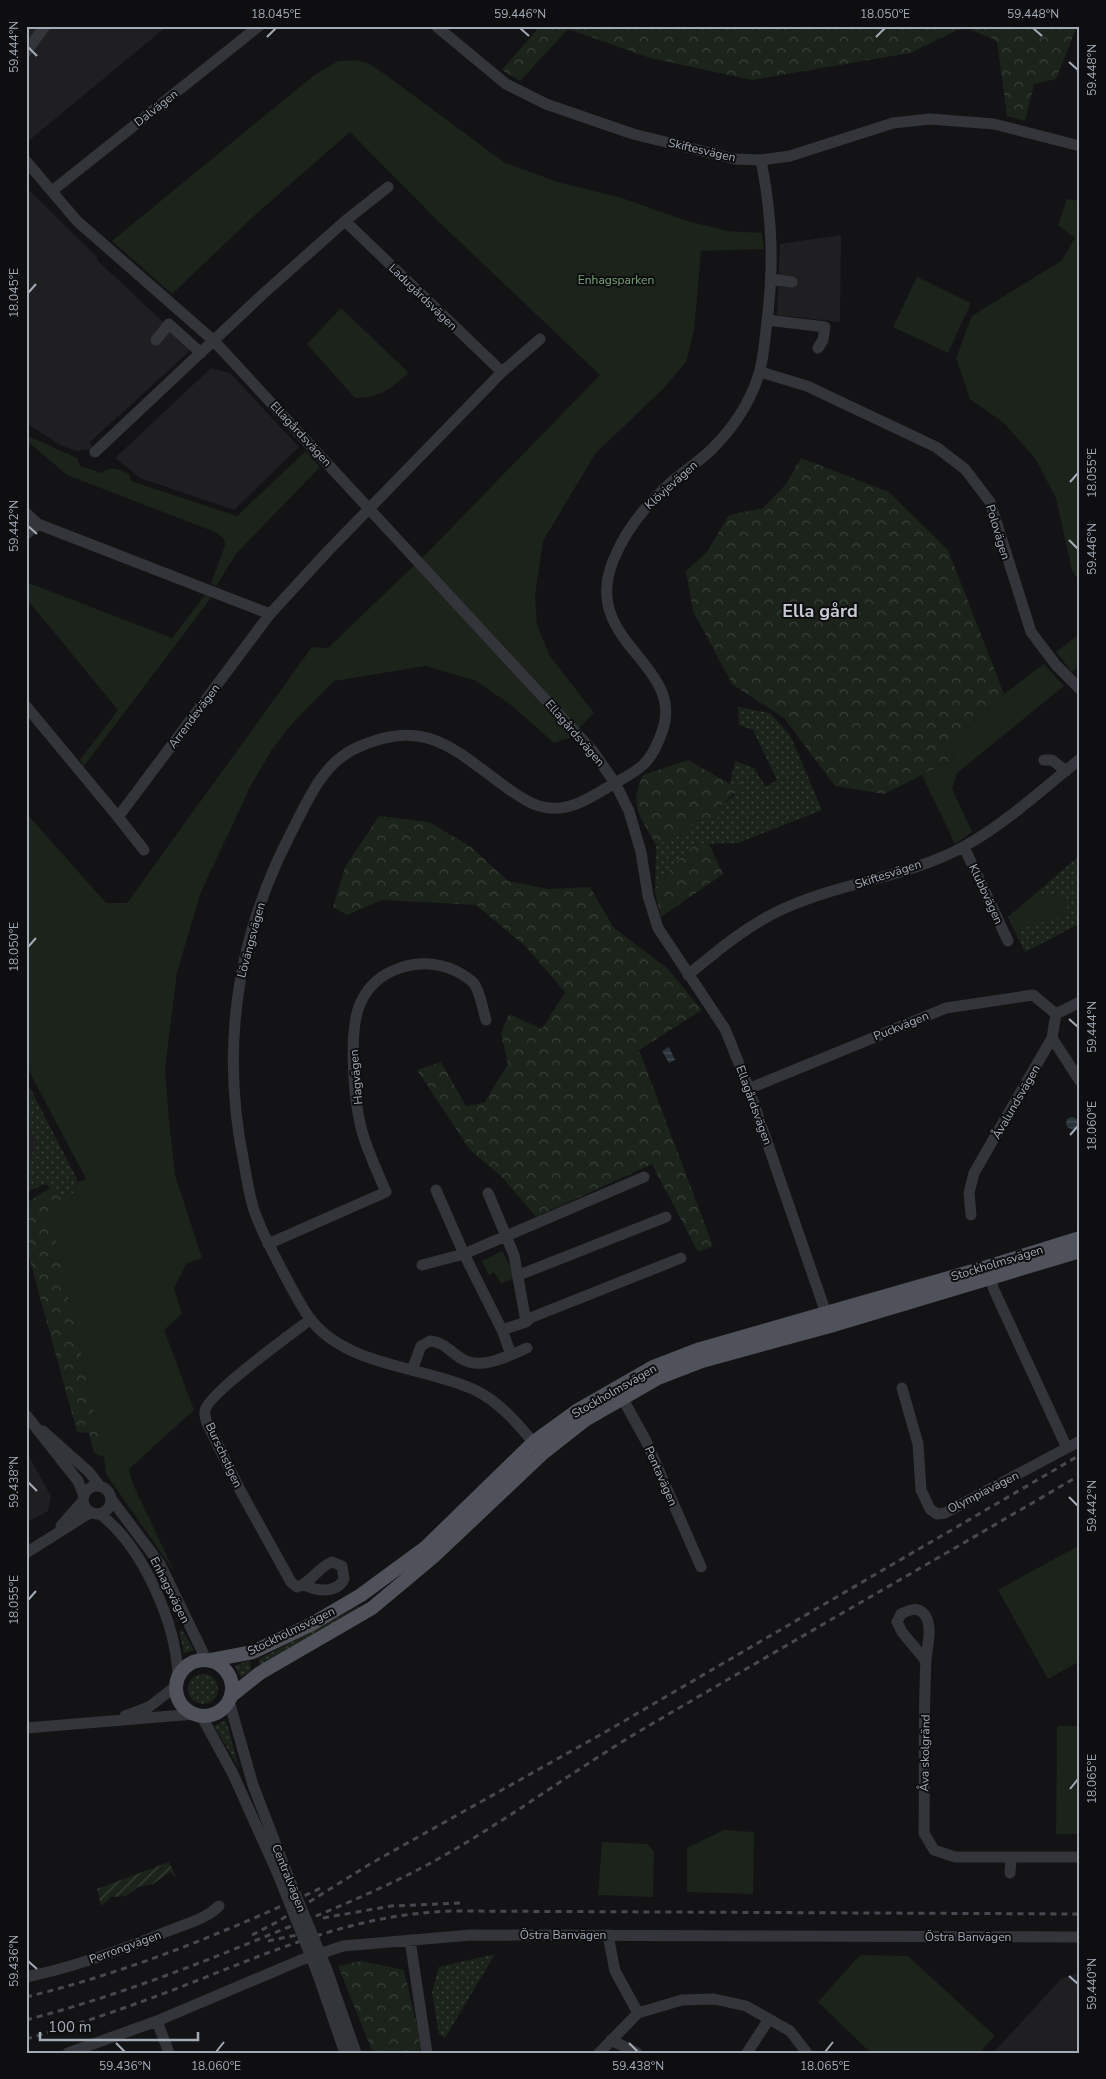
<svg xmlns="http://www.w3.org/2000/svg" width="1106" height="2079" viewBox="0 0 1106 2079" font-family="'Nunito Sans',sans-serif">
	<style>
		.built { fill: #1f1f22 }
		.grass { fill: url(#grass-dots) }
		.forest { fill: url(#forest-crowns) }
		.park { fill: #1b231b }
		.garden { fill: url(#garden-furrows) }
		.water { fill: url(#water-rules) }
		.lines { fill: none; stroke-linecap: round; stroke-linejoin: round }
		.minor { stroke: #34353a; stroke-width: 11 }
		.major { stroke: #4f525a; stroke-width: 14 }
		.rail { stroke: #464950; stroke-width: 3; stroke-dasharray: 6 5; stroke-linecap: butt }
		.minor-bridge { stroke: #34353a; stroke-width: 11 }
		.ticks { fill: none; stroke: #a3abb7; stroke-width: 2 }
		.labels { text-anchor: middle; stroke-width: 4; stroke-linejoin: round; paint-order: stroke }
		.street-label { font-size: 12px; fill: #a3abb7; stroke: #0e0e10 }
		.park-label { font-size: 12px; fill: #79a478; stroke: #0e0e10 }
		.district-label { font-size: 18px; font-weight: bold; fill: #c4c9d2; stroke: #0e0e10 }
		.neatline { fill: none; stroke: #a3abb7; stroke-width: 2 }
		.ticks-label { font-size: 12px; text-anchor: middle; fill: #a3abb7 }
	</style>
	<defs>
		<pattern id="grass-dots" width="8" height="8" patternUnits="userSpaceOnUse" patternTransform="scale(1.25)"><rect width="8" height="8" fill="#1b231b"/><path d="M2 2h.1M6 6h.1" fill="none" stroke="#39403a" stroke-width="1.8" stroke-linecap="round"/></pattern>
		<pattern id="forest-crowns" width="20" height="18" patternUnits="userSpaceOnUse" patternTransform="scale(1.25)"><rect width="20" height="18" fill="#1b231b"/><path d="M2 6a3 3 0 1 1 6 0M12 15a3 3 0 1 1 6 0" fill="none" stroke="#39403a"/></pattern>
		<pattern id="garden-furrows" width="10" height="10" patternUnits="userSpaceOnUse" patternTransform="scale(1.25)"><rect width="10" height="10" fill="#1b231b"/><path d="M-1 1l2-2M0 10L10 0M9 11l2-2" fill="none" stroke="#39403a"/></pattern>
		<pattern id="water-rules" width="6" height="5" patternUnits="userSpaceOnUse" patternTransform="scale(1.25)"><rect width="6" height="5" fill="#28333a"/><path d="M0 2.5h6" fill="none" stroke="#444e54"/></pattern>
	</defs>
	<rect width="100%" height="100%" fill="#131315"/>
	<path class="built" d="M26 26H167L26 143Z
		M26 187 97 257V260L192 349 90 442 93 449 77 451 62 446 26 423Z
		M841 235 840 322 777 315 780 244Z
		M211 368 230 373 299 447 234 510 140 478 115 458Z
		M26 1122 37 1143 26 1166Z
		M26 1451 51 1496 48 1511 26 1523Z
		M1080 1972V2053H993L1061 1979Z"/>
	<path class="grass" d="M738 707 770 713 790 735 822 810 738 843 696 844 672 866 655 893 656 845 683 833 697 821 717 818 722 804 735 795 730 784 735 761 754 768 766 787 777 780 753 730 739 725Z
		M1078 857 1080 921 1075 926 1025 952 1008 917Z
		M26 1080 78 1181 72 1197H59L46 1184 26 1192V1166L37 1143 26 1122Z
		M361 1605 337 1622 259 1666V1659Z
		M182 1630 194 1650 184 1653 179 1631Z
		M250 1660 251 1671 241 1677 234 1666Z
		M188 1689a15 15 0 1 1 30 0a15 15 0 1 1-30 0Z
		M226 1720 239 1768 214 1726Z
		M495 1954 445 2038 439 2034 432 1992 439 1967Z"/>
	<path class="forest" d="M540 26H1077L1056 79 1034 84 1025 121 1007 116 997 41 967 28 955 31 910 53 752 80 650 58 568 29 520 81 502 70Z
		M801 458 889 492 948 550 1004 694 949 746 954 759 884 794 835 786 784 718 732 684 693 611 686 571 707 552 729 515 763 508 786 484Z
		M688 760 730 784 740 782 742 787 722 804 717 818 697 821 683 833 656 845C641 817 628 807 643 775Z
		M379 816 429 822 471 847 508 881 548 889 590 887 614 928 667 968 702 1010 639 1050 713 1246 698 1252 652 1164 536 1217 501 1176 470 1150 417 1070 441 1062 466 1106 484 1103 508 1064 501 1034 509 1014 542 1029 565 992 525 946 476 905 382 900 347 915 333 907 345 867Z
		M696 844H709L723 874 661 917 655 893 672 866Z
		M50 1188 59 1197H72L63 1208 50 1210 104 1457 94 1453 89 1433 77 1432 26 1246V1203Z
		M361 1961 404 1970 418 2030 421 2053H373L338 1966Z"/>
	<path class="park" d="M357 60 370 64 386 75 505 163 561 183 619 197 687 221 728 231 762 233 764 249 701 251 694 331 686 362 665 387 595 454 543 541 535 595 537 625 550 656 594 713 569 738 554 743 511 705 476 681 426 666 334 681 290 726 271 751 252 783 201 892 177 972 165 1068 169 1120 175 1175 202 1258 186 1264 174 1288 182 1314 164 1330 194 1410 129 1469 132 1482 174 1571 106 1474 104 1457 49 1209 63 1208 72 1197 78 1182 86 1179 26 1065V813L106 903H127L312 647 328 648 428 552 600 375 437 220 350 132 254 216 172 294 112 241 313 76 338 61Z
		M1067 199 1080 201V583L1072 570 1056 498 1035 458 1004 423 970 399 956 358 972 316 1061 261 1075 238 1058 225Z
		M917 277 971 303 948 353 893 327Z
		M341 308 409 373C391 388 380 398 355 398L307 344Z
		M26 435 77 458 80 466 102 473C112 465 119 469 129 474L131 481 237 516 306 451 320 467 236 554 216 586 211 584 225 545 224 539 215 532 67 475 31 444 26 448Z
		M26 582 172 638 205 595 211 598 84 766 80 760 118 710 26 598Z
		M1080 634V664L1072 672 1056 652Z
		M1044 664 1064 686 957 773 952 789 972 832 955 844 922 775 954 759 949 746 1004 694Z
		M1033 895H1051L1062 898 1069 912C1053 923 1032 921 1016 934L1011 924Z
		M502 1251 516 1277 501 1284 494 1272 489 1275 482 1261Z
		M1080 1545V1661L1048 1679 998 1590Z
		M1057 1726H1080V1834H1056Z
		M724 1830 754 1832 753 1894 687 1892V1848Z
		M602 1842 648 1844 654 1852 653 1897 598 1895Z
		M860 1955 908 1956 995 2036 979 2053H871L818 2002Z"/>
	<path class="garden" d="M169 1862 176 1877 170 1872 153 1884 138 1887 126 1896 111 1897 101 1906 97 1889Z"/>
	<path class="water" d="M669 1047 675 1060 669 1063 662 1051Z
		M1066 1123a6 6 0 1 1 12 0a6 6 0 1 1-12 0Z"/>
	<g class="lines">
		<path class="minor" d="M436 26 506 84 546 104 633 134 735 159 761 160 790 156 893 123 930 119 994 124 1080 146
			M26 52 45 26
			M26 161 77 221 214 341 592 750 615 783 629 811 641 852 648 896 658 928 725 1029 746 1081 828 1319
			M52 191 259 26
			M345 221 388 187
			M771 279 792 282
			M767 320 825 327 823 340 818 348
			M156 340 169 324 201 353
			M502 372 540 339
			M760 372 807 386 936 447 965 469 990 502 1031 632 1056 665 1080 689
			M26 513 38 524
			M26 534 38 524 270 614
			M26 706 118 817 270 614 327 552 502 372 345 221 263 294 95 452
			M1044 760H1052L1066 771
			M118 817 144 850
			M964 847 1008 941
			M688 975C718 950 749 924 785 908 843 882 909 877 965 846 1006 823 1043 789 1080 759
			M1052 1038 1080 1081
			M748 1089 946 1008 1033 995 1056 1014
			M436 1190 464 1254 503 1332 505 1329 526 1322
			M488 1193 514 1255 526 1322 530 1318 681 1258
			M971 1215 969 1193 974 1173 1052 1038 1056 1014 1080 1002
			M268 1244 386 1192C377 1171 367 1150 361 1128 354 1099 348 1032 360 1004 376 967 421 955 456 971 463 975 473 980 476 987 481 997 483 1010 486 1020
			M422 1265 464 1254 644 1177
			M988 1271 994 1290 1067 1448
			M519 1275 666 1217
			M503 1332 511 1355
			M412 1370 421 1346 430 1341C445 1342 452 1354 464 1360 482 1370 510 1355 527 1348
			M902 1388 918 1444 921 1490 930 1509 937 1514 945 1513 1080 1441
			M619 1392 646 1441 701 1567
			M26 1415 78 1481 84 1496
			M43 1431 89 1472 99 1485
			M538 1448C521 1427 500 1402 475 1390 424 1366 348 1367 311 1320 300 1305 291 1287 282 1270 272 1251 261 1231 254 1210 249 1195 247 1179 244 1163 220 1047 237 936 292 831 308 800 322 765 354 749 425 715 453 749 507 788 520 797 534 807 550 808 570 810 586 800 603 790 616 782 632 775 643 765 652 757 658 743 662 732 687 664 580 643 613 561 626 528 648 502 675 479 687 469 701 460 712 449 732 429 749 404 758 377 763 363 764 346 766 330 774 269 773 221 761 160
			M83 1500a14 14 0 1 1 28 0a14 14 0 1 1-28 0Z
			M112 1500 160 1564 206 1659
			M100 1514C143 1547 176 1623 178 1676
			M61 1526 83 1501
			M26 1553 91 1512
			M305 1585C317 1592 337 1593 344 1579L342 1566 332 1562C317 1568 311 1583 297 1587L291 1582 240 1490 207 1423C206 1419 204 1414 205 1411 206 1395 294 1332 311 1319
			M926 1661 902 1632 897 1622 901 1614C909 1610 918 1606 925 1615 933 1627 927 1647 926 1660 923 1718 925 1776 924 1833L934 1850 955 1857H1080
			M229 1701 253 1785 286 1871
			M125 1716 149 1707 176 1686
			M202 1717 233 1774 277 1872
			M26 1728 195 1714
			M1010 1873 1011 1857
			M410 1940 427 2053
			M327 1970 356 2053
			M317 1972 345 2053
			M26 1977C75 1967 122 1950 168 1931 186 1924 206 1919 219 1906
			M638 2013 682 2000 714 1999 746 2006 790 2031 807 2053
			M157 2021 169 2053
			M611 2040 637 2053
			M68 2053 157 2021 301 1960 343 1946 471 1935 1080 1937
			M599 2053 638 2013 615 1971 608 1935
			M747 2053 769 2019"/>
		<path class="major" d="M211 1660 253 1652 310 1625 361 1595 425 1548 534 1442 578 1410 653 1367 697 1350 987 1267 1080 1238
			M176 1688a28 28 0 1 1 56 0a28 28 0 1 1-56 0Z
			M231 1696 260 1673 372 1608 433 1557 543 1453 585 1420 658 1378 702 1361 830 1326 1080 1251"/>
		<path class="rail" d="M323 1918 391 1906 460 1903
			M252 1935 277 1922 370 1864 607 1731 1080 1455
			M268 1941 302 1934
			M26 1997C129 1972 226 1932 321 1888
			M26 2020C110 1998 189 1968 269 1935 326 1912 384 1889 438 1859 511 1818 578 1767 650 1725 793 1641 937 1559 1080 1475
			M26 2039C84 2023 140 2003 196 1981 282 1947 361 1913 455 1911L1080 1914"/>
		<path class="minor-bridge" d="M286 1871 327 1970
			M277 1872 317 1972"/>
	</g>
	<path class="ticks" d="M520 28 529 36M1033 28 1042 36M267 37 276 28M876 37 885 28M28 47 37 56M1069 62 1078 70M28 293 36 284M1070 482 1078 473M28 526 37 534M1069 540 1078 549M28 947 36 938M1069 1019 1078 1027M1070 1135 1078 1126M28 1482 37 1491M1069 1497 1078 1506M28 1600 36 1591M1070 1789 1078 1779M28 1961 37 1969M1069 1976 1078 1984M116 2043 125 2052M629 2043 638 2052M216 2052 224 2042M825 2052 833 2042"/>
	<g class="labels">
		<g class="street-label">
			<text transform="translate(156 108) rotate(-38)" y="4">Dalvägen</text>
			<text transform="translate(702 150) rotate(13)" y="4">Skiftesvägen</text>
			<text transform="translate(423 297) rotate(44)" y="4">Ladugårdsvägen</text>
			<text transform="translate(301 434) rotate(47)" y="4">Ellagårdsvägen</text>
			<text transform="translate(671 485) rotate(-42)" y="4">Klövjevägen</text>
			<text transform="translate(998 532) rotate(73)" y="4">Polovägen</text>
			<text transform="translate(194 716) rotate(-53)" y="4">Arrendevägen</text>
			<text transform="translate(575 733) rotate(49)" y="4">Ellagårdsvägen</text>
			<text transform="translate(888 874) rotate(-18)" y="4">Skiftesvägen</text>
			<text transform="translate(986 894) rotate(65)" y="4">Klubbvägen</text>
			<text transform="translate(251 940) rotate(-75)" y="4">Lövängsvägen</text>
			<text transform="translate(901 1026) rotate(-22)" y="4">Puckvägen</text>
			<text transform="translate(356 1077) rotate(-95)" y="4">Hagvägen</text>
			<text transform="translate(1016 1102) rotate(-60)" y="4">Åvalundsvägen</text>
			<text transform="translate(754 1105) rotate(70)" y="4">Ellagårdsvägen</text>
			<text transform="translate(997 1263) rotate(-17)" y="4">Stockholmsvägen</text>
			<text transform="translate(614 1391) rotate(-30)" y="4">Stockholmsvägen</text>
			<text transform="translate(224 1455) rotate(65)" y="4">Burschstigen</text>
			<text transform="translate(661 1476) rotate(66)" y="4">Pentavägen</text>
			<text transform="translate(983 1492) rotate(-27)" y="4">Olympiavägen</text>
			<text transform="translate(170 1590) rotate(63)" y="4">Enhagsvägen</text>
			<text transform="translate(291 1631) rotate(-26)" y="4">Stockholmsvägen</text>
			<text transform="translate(925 1753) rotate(-89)" y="4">Åva skolgränd</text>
			<text transform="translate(289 1878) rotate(68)" y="4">Centralvägen</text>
			<text x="563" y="1939">Östra Banvägen</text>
			<text x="968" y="1941">Östra Banvägen</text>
			<text transform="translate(125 1947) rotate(-20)" y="4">Perrongvägen</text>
		</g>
		<g class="park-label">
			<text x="616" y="284">Enhagsparken</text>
		</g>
		<g class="district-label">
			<text x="820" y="617">Ella gård</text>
		</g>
	</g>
	<rect width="1106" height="2079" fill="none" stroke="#0e0e10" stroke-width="55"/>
	<path d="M40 2032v8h158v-8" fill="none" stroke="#a3abb7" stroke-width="2.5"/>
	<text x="48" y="2032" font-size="15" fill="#a3abb7" stroke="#0e0e10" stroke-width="4" paint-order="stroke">100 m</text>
	<rect x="28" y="28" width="1050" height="2024" class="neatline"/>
	<g class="ticks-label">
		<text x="276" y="18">18.045°E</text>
		<text x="520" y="18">59.446°N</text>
		<text x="885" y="18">18.050°E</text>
		<text x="1033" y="18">59.448°N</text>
		<text transform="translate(14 47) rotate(-90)" y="4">59.444°N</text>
		<text transform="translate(1092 70) rotate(-90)" y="4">59.448°N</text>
		<text transform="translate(14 293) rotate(-90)" y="4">18.045°E</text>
		<text transform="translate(1092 473) rotate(-90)" y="4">18.055°E</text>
		<text transform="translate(14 526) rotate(-90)" y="4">59.442°N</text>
		<text transform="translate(1092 549) rotate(-90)" y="4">59.446°N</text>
		<text transform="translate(14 947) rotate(-90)" y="4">18.050°E</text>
		<text transform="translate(1092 1027) rotate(-90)" y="4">59.444°N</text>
		<text transform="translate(1092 1126) rotate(-90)" y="4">18.060°E</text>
		<text transform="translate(14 1482) rotate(-90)" y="4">59.438°N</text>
		<text transform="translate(1092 1506) rotate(-90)" y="4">59.442°N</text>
		<text transform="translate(14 1600) rotate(-90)" y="4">18.055°E</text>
		<text transform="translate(1092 1779) rotate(-90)" y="4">18.065°E</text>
		<text transform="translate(14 1961) rotate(-90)" y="4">59.436°N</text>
		<text transform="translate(1092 1984) rotate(-90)" y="4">59.440°N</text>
		<text x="125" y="2070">59.436°N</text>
		<text x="216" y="2070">18.060°E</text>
		<text x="638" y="2070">59.438°N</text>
		<text x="825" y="2070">18.065°E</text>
	</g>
</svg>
